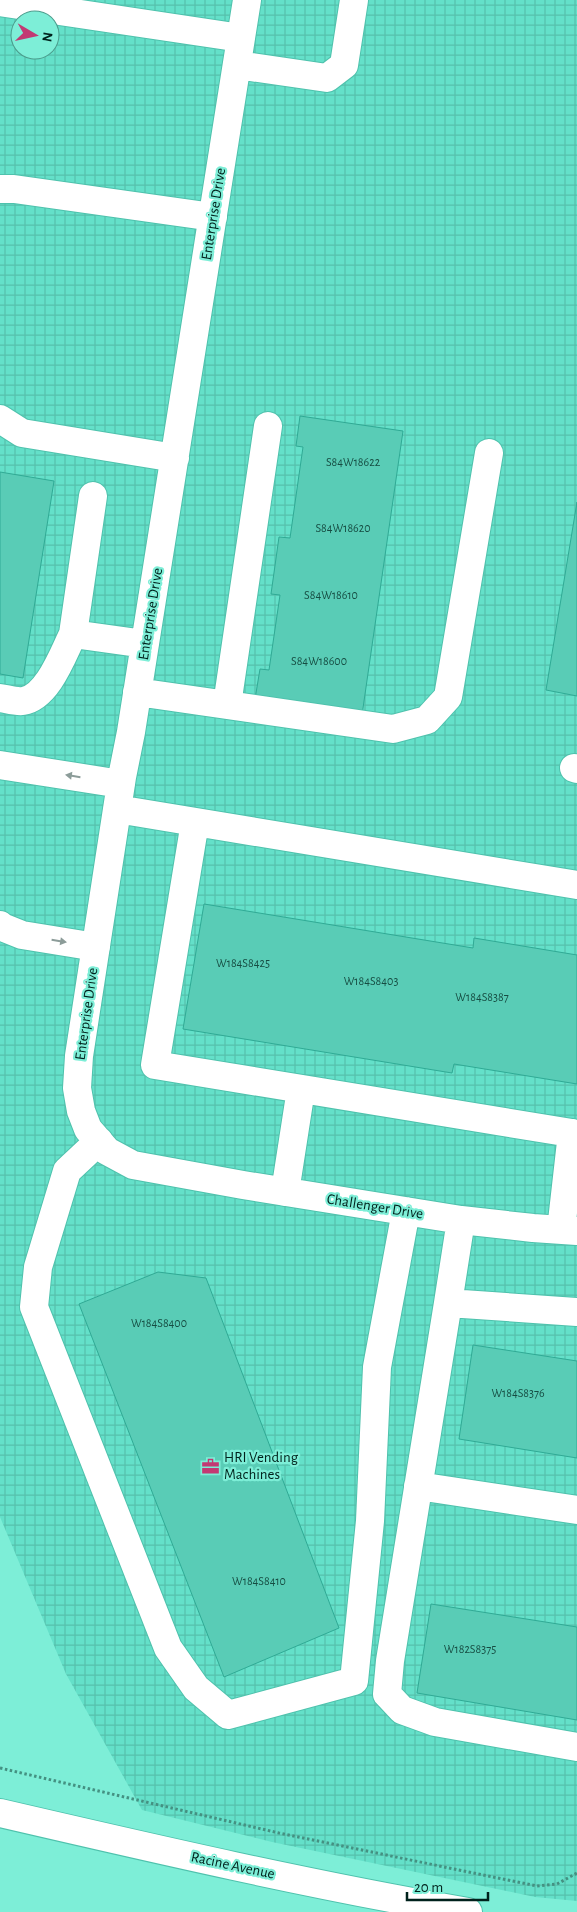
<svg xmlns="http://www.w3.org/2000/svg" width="577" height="1912" viewBox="0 0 577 1912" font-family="'Alegreya Sans',sans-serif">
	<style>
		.industrial { fill: url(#industrial-grid); fill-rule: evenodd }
		.building { fill: #59ccb6; stroke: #30aa95 }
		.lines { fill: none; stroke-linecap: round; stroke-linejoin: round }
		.minor-casing { stroke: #4fc2ad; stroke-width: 30 }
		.major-casing { stroke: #4fc2ad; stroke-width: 30 }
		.path { stroke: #449182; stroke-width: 3; stroke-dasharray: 2.5 2.5; stroke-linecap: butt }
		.minor { stroke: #fff; stroke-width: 28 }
		.major { stroke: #fff; stroke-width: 28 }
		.oneway { fill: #8c9c99 }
		.labels { text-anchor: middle; stroke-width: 4.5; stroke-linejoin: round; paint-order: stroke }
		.number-label { font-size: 12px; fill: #164c42 }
		.street-label { font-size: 15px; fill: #00221c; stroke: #7deed7 }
		.poi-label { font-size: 15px; fill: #00221c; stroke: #7deed7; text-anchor: start }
	</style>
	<defs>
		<pattern id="industrial-grid" width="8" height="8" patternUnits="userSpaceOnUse" patternTransform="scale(1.25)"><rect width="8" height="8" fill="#64e0c9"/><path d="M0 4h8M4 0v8" fill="none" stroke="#55c0ac"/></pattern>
	</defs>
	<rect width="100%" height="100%" fill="#7deed7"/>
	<path class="industrial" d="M0 0H577V1901L535 1897 272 1842 142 1810 66 1674 0 1517ZM20 20H50V50H20Z"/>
	<path class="building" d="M300 416 403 431 362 715 255 699 260 669 269 670 280 595 271 594 279 537 290 538 303 447 296 446Z
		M0 472 54 481 23 678 0 674Z
		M577 502V696L546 690Z
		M204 904 473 948 474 938 577 955V1084L454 1064 452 1073 183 1029Z
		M158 1272 206 1278 339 1628 224 1677 79 1304Z
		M473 1345 577 1361V1458L459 1439Z
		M431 1604 577 1627V1720L417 1693Z"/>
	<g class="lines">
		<defs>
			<path id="minor" d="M247 0 131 732 122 777 79 1056 77 1088 81 1111 88 1129 107 1151 133 1165 243 1185 461 1220 533 1228 577 1231
				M0 2 241 38
				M237 65 327 78 344 65 354 0
				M0 189H14L213 217
				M0 419 22 433 175 458
				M93 496 73 634 145 644
				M137 692 393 729 427 720 448 697 489 453
				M0 698C7 699 16 702 23 701 48 697 63 654 73 634
				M227 705 268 426
				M0 765 121 784
				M574 768 577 769
				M117 809 577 885
				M195 822 155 1065 577 1134
				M0 925 2 927 22 935 96 947
				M99 1141 67 1171 38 1267 34 1307 168 1648 196 1688 228 1715 354 1681 370 1521 377 1367 406 1211
				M285 1192 301 1089
				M461 1220 448 1303 577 1312
				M561 1230 572 1133
				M448 1303 390 1661 387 1694 402 1710 435 1722 577 1747
				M418 1486 577 1510"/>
			<path id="major" d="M0 1813C155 1849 311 1885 468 1912"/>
		</defs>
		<use href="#minor" class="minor-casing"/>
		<use href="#major" class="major-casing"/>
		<path class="path" d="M0 1768 279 1833 537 1886 557 1884 577 1873"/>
		<use href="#minor" class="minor"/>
		<use href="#major" class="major"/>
	</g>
	<defs><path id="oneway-solid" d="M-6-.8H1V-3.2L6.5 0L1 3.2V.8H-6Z" transform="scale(1.25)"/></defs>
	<g class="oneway">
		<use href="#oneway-solid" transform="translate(73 776) rotate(-171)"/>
		<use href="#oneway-solid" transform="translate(59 941) rotate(9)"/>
	</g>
	<defs>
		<symbol id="office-bare" viewBox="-9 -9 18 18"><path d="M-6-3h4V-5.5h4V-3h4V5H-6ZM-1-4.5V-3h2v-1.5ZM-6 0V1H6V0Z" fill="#c23973" stroke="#7deed7" stroke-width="2.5" paint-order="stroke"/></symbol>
	</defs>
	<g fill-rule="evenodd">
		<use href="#office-bare" x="198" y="1454" width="25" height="25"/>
	</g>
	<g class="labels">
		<g class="number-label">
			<text x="353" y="466">S84W18622</text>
			<text x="343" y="532">S84W18620</text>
			<text x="331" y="599">S84W18610</text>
			<text x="319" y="665">S84W18600</text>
			<text x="243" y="967">W184S8425</text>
			<text x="371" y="985">W184S8403</text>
			<text x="482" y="1001">W184S8387</text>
			<text x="159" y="1327">W184S8400</text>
			<text x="518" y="1397">W184S8376</text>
			<text x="259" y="1585">W184S8410</text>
			<text x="470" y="1653">W182S8375</text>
		</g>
		<g class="street-label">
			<text transform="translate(213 214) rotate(-81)" y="5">Enterprise Drive</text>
			<text transform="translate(150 614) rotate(-81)" y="5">Enterprise Drive</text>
			<text transform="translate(86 1014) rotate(-82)" y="5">Enterprise Drive</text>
			<text transform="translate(375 1206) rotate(9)" y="5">Challenger Drive</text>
			<text transform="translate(233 1865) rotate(12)" y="5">Racine Avenue</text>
		</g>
		<g class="poi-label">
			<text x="224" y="1462">HRI Vending<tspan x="224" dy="17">Machines</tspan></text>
		</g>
	</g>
	<g transform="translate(35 35) rotate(99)"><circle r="24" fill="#7deed7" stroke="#4b9c8c"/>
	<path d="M0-4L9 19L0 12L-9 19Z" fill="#c23973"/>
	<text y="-8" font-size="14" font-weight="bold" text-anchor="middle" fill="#00221c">N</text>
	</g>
	<path d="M407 1892v8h81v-8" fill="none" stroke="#00221c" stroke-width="2.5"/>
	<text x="414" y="1892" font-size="15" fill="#00221c" stroke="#7deed7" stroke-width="4" paint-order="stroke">20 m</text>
</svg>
